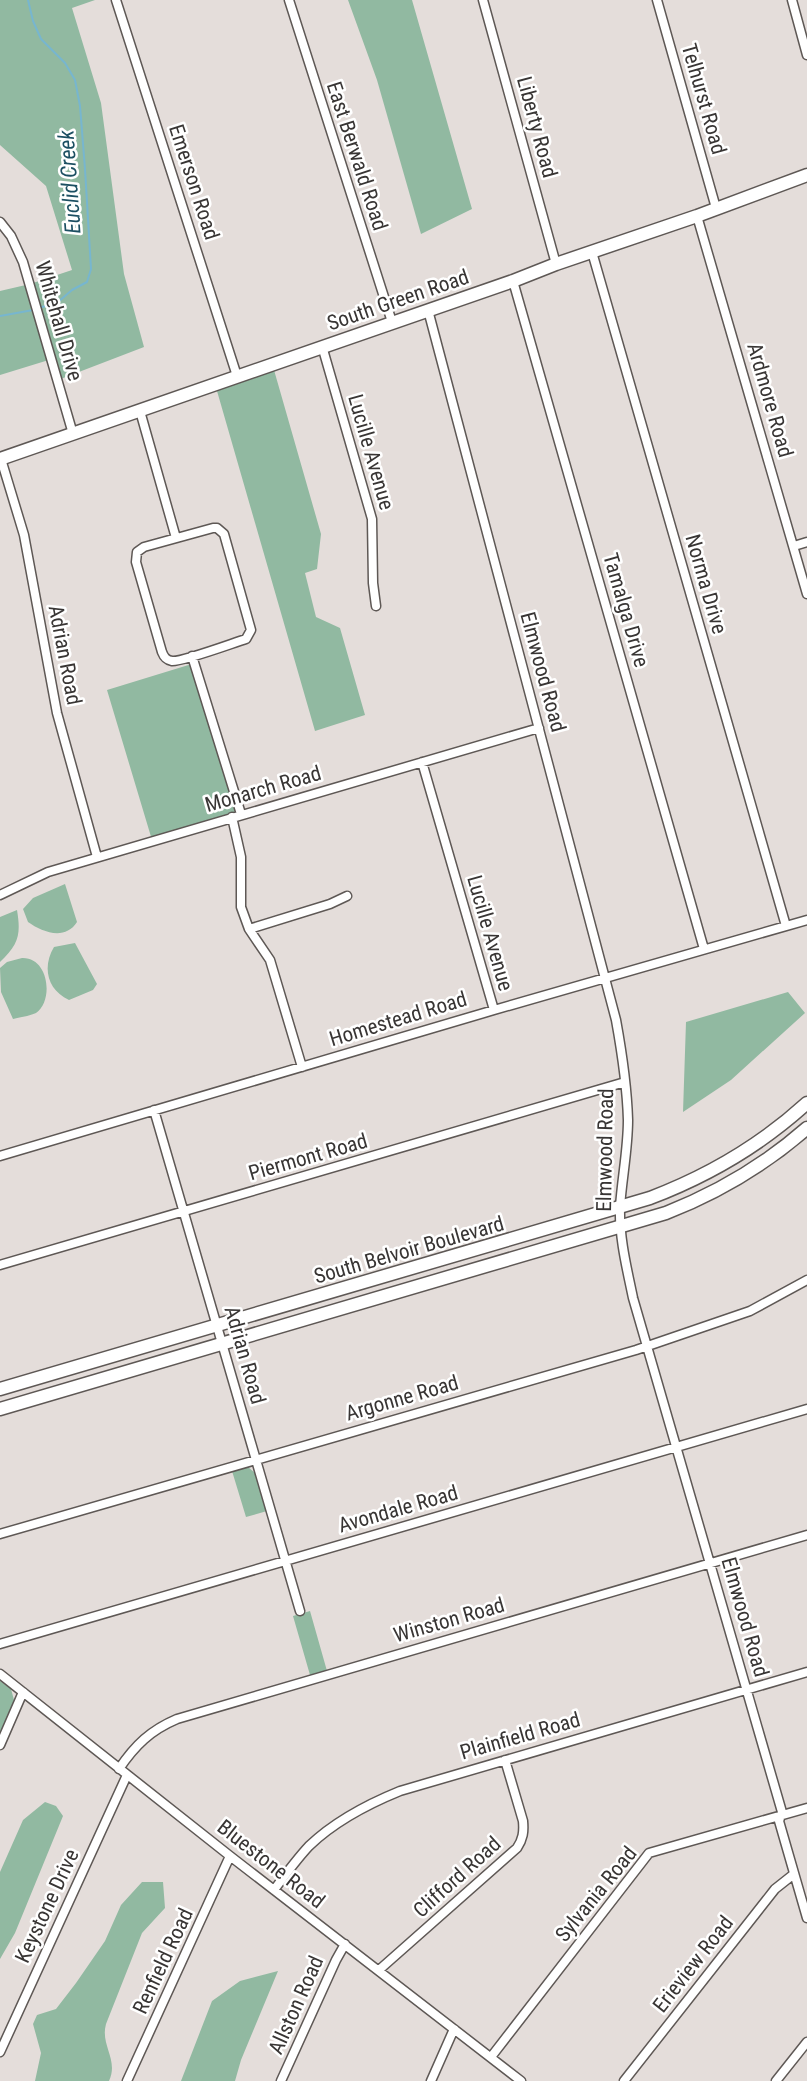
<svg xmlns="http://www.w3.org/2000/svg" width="807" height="2081" viewBox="0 0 807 2081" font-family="'Roboto Condensed',sans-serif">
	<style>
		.green { fill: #91b9a1 }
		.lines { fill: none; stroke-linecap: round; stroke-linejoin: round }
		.stream { stroke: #77b6cf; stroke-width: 2 }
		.street-casing { stroke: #5e5855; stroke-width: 11 }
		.secondary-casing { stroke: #5e5855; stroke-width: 15 }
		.street { stroke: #fff; stroke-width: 8 }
		.secondary { stroke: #fff; stroke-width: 12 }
		.labels { text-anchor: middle; stroke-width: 5; stroke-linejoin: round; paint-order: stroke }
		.street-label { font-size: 21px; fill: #383534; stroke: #fff }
		.water-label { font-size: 22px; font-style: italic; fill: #1c4f62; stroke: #fff }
	</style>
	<rect width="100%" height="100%" fill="#e4ddda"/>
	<path class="green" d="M0 0H95L72 8 101 103 124 274 144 347 58 380 52 359 0 375V291L30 284 72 270 46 186 0 145Z
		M348 0H412L472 209 421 234 377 80Z
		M272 363 321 534 317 569 305 573 316 617 340 628 365 715 315 731 215 384Z
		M195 663 241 814 152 840 107 690Z
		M65 884 77 922C65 941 42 932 28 922L23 909 33 898Z
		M17 910C21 934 19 944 0 962V917Z
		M75 943 97 984 93 990 69 1000C47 990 42 967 54 947Z
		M22 958C49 957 54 1001 36 1013 30 1016 20 1017 13 1019L1 992 0 968 7 962Z
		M788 992 805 1013 731 1080 683 1112 686 1022Z
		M248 1467 255 1473 267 1511 246 1517 232 1471Z
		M310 1611 327 1671 310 1675 293 1616Z
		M0 1681 11 1689 14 1700 0 1734Z
		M45 1802 56 1806 63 1816 15 1933 0 1959V1872L23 1820Z
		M142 1882H163L165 1908 142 1933 106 2024C100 2045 119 2060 109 2081H35L41 2053 33 2024 37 2015 56 2009 76 1983 105 1941 121 1905Z
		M278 1971 241 2060 235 2081H181L212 2001 240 1981Z"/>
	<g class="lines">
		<path class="stream" d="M28 0 33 21 41 39 65 63 75 80 80 106 85 169 91 269 87 282 72 290 58 302 39 308
			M0 316 33 310"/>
		<defs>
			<path id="street" d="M116 0 237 376
				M289 0 392 322
				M483 0 556 264
				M657 0 716 208
				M792 0 807 55
				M697 216 807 594
				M0 222 11 236 23 262 73 434
				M592 252 786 926
				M513 281 704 949
				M428 310 616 1020C622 1053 627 1086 628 1120 628 1149 622 1178 620 1207 619 1237 627 1269 633 1298L782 1812 779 1821 807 1918
				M322 346 372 519 373 583 376 606
				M140 411 176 538
				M1 459 24 535 57 713 97 857
				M213 528H217L224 534 251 630 246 639C233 643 182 662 172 661 166 660 164 657 162 652L136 562 137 552 144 547Z
				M794 546 807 542
				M192 656 241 814
				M422 762 494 1010
				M232 817 241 857V907L249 929 270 960 302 1067
				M0 895 48 872 539 728
				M249 929 330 904 347 896
				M154 1110 300 1611
				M0 1156 494 1010 807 920
				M0 1265 625 1082
				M0 1534 636 1350 750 1311 807 1280
				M0 1644 807 1409
				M0 1674 230 1856 521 2081
				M0 1745 23 1692
				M119 1769C135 1745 151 1730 177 1719L807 1535
				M274 1890C285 1875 296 1860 309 1846 334 1822 368 1804 400 1791L807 1672
				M379 1970 517 1848C523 1839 524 1832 523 1821L505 1760
				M0 2052 127 1775
				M491 2057 649 1853 807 1808
				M127 2081 230 1856
				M281 2081 336 1960 345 1944
				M431 2081 454 2029
				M624 2081 775 1889 794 1874
				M776 2081 807 2042"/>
			<path id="secondary" d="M0 459 513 281 556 264 697 216 807 175
				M0 1389 650 1198C708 1176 761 1145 807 1103
				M0 1409 666 1213C717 1193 766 1164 807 1128"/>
		</defs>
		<use href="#street" class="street-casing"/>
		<use href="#secondary" class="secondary-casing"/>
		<use href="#street" class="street"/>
		<use href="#secondary" class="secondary"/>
	</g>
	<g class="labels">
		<g class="street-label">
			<text transform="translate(704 99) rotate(74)" y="7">Telhurst Road</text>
			<text transform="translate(537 127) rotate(75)" y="7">Liberty Road</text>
			<text transform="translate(357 156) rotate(72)" y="7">East Berwald Road</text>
			<text transform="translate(194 182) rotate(72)" y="7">Emerson Road</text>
			<text transform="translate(398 300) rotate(-19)" y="7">South Green Road</text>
			<text transform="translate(59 321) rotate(74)" y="7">Whitehall Drive</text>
			<text transform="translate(770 400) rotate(74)" y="7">Ardmore Road</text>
			<text transform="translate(371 452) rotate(74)" y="7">Lucille Avenue</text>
			<text transform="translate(706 584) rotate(74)" y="7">Norma Drive</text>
			<text transform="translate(626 610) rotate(74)" y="7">Tamalga Drive</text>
			<text transform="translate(65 655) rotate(79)" y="7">Adrian Road</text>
			<text transform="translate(543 672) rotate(75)" y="7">Elmwood Road</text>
			<text transform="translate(263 789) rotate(-16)" y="7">Monarch Road</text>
			<text transform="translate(490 933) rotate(74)" y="7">Lucille Avenue</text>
			<text transform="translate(398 1019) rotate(-17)" y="7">Homestead Road</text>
			<text transform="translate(605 1150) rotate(-89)" y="7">Elmwood Road</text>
			<text transform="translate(308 1157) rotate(-16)" y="7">Piermont Road</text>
			<text transform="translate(409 1250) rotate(-16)" y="7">South Belvoir Boulevard</text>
			<text transform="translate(245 1355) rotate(74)" y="7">Adrian Road</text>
			<text transform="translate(402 1398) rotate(-16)" y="7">Argonne Road</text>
			<text transform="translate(398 1509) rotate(-16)" y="7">Avondale Road</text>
			<text transform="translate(745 1617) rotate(74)" y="7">Elmwood Road</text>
			<text transform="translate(449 1620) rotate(-16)" y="7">Winston Road</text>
			<text transform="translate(520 1736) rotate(-16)" y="7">Plainfield Road</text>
			<text transform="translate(271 1864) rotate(38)" y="7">Bluestone Road</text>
			<text transform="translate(457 1877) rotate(-42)" y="7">Clifford Road</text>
			<text transform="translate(596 1894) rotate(-51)" y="7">Sylvania Road</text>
			<text transform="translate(47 1906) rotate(-65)" y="7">Keystone Drive</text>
			<text transform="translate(163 1961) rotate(-65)" y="7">Renfield Road</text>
			<text transform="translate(693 1964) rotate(-52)" y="7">Erieview Road</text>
			<text transform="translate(296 2005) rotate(-66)" y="7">Allston Road</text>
		</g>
		<g class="water-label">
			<text transform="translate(69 182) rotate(-94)" y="8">Euclid Creek</text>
		</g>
	</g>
</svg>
